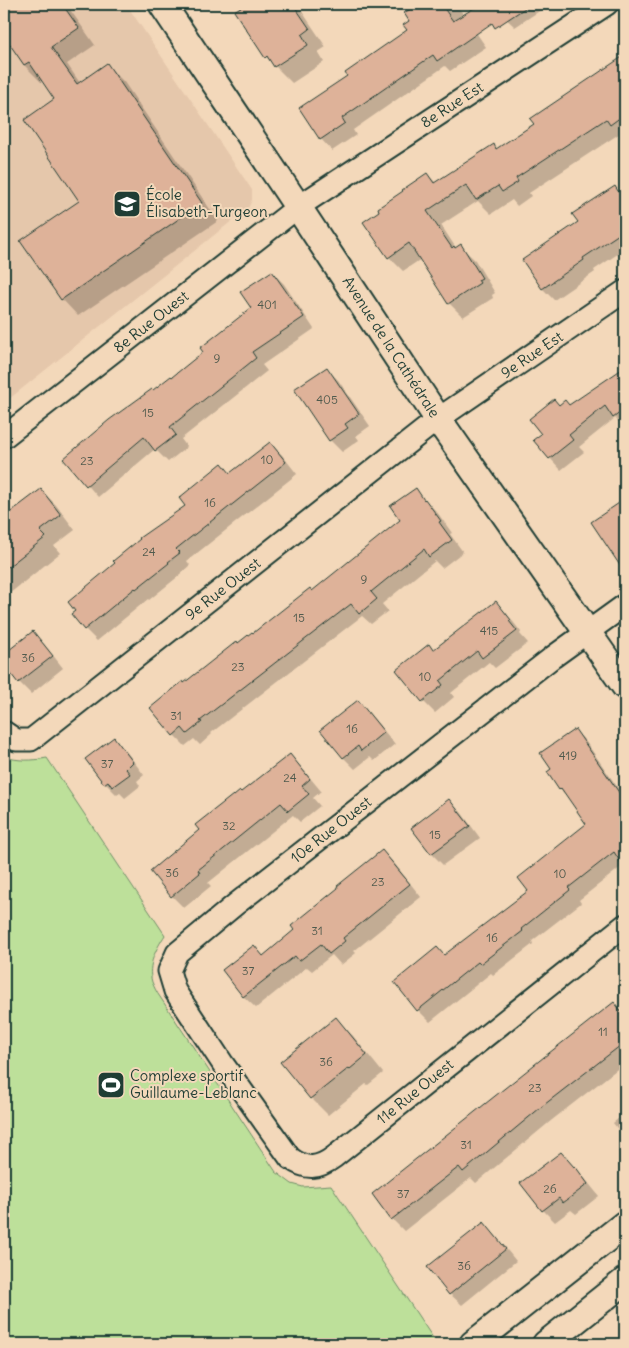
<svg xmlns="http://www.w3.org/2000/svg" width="629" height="1348" viewBox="0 0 629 1348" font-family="Delius,sans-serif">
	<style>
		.built { fill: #e5c7ab }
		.green { fill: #bde09a; stroke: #6e8e67 }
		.shadow { fill: #0003 }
		.building { fill: #deb299; stroke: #1f3d34 }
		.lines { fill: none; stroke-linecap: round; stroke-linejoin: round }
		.minor-casing { stroke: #1f3d34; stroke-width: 25 }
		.tertiary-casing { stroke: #1f3d34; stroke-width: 30 }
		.minor { stroke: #f3d8ba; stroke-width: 21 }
		.tertiary { stroke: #f3d8ba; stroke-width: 26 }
		.labels { text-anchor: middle; stroke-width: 4; stroke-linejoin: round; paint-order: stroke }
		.number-label { font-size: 12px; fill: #4f5a4d }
		.street-label { font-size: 15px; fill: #1f3d34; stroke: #f3d8ba }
		.poi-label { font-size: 15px; fill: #1f3d34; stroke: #f3d8ba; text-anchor: start }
	</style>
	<rect width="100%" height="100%" fill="#f3d8ba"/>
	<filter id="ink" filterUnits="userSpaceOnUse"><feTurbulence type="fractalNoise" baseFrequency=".02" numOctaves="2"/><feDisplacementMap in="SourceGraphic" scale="10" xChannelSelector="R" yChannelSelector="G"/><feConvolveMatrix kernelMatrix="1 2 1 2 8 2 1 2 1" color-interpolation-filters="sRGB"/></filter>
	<g filter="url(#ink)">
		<path class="built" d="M4 4H126L252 190V200L248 208 4 403Z"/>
		<path class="green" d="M4 757C19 761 31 761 47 758L165 935C156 949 147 965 152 982 154 987 157 993 160 997L276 1172 292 1184 303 1187 331 1185 437 1344H4Z"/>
		<path class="shadow" d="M4 4H66L95 45 67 64 80 83 107 65 124 82 218 221 78 316 62 299 81 201 56 99 43 80 41 82 24 65 4 34Z
			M248 4H295L301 10 326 47 318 52 324 62 292 83 266 57 236 12Z
			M420 4H442L444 5 446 4H453L462 12 486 47 450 71 445 66 353 130 356 135 332 151 321 139 349 76 408 30 411 21 406 14Z
			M495 4H550L515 27 503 16Z
			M625 57V130L529 193 531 196 517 206 512 200 491 214 478 201 441 225 456 248 460 246 475 260 495 293 492 295 493 298 463 317 449 303 421 259 403 271 389 257 427 174 436 183 494 146 497 150 535 124 532 119Z
			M614 188 624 197 625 196V249L594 270 595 272 554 300 542 288 579 223Z
			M272 272 284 284 314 329 262 365 267 371 181 439 187 447 168 462 155 449 98 497 65 459 205 352 252 308Z
			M326 368 338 380 370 426 356 436 359 440 342 452 330 440 295 389Z
			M625 369V428L615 418 579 447 584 452 561 470 550 458 542 434 560 406H569Z
			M270 443 282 455 297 474 187 561 190 565 179 575H180L149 600 148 599 97 641 85 629 222 465 231 474Z
			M41 490 56 505 75 530 54 546 60 553 4 598V519Z
			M415 490 437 512 452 533 450 534 463 552 442 568 435 561 382 604 388 611 371 624 362 616 211 733 212 734 200 745 194 739 185 746 174 735 184 685 238 644 312 593 402 521Z
			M622 503 625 506V566L615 555Z
			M496 603 507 614 521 632 520 634 528 643 495 668 489 662 451 693 454 697 435 713 423 701 429 645 434 651Z
			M33 633 44 644 63 668 31 694 19 682 4 663V656Z
			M358 701 369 713 395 744 374 761 370 757 355 769 343 757Z
			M575 730 586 742 625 798V864L579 900 581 903 532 941 533 944 493 975 491 973 430 1022 418 1010 396 983 445 956 530 891 588 824 571 800 560 789Z
			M114 739 125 750 144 775 137 781 140 786 125 798 120 793 117 795 105 783 87 759Z
			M290 755 301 767 321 791 313 798 320 806 300 822 293 815 208 883 211 886 184 908 172 896 151 871 241 794Z
			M449 801 461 812 480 838 443 865 432 854 412 828Z
			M382 852 394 863 421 897 354 951 356 953 341 965 332 955 312 971 307 967 256 1008 244 997 224 970 254 947 264 957 296 931Z
			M614 1004 625 1015V1063L552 1120 476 1183 471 1178 404 1231 392 1219 373 1194Z
			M336 1019 353 1036 383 1073 368 1085 366 1084 328 1115 311 1098 282 1063Z
			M625 1113V1138L613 1123Z
			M561 1153 586 1180 599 1196 576 1214 571 1210 555 1222 543 1210 522 1183Z
			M484 1224 495 1235 516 1261 462 1305 450 1294Z"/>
		<path class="building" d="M4 4H62L79 28 51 47 77 84 107 63 202 203 61 300 20 241 79 201 24 120 54 99 29 62 24 65 4 36Z
			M246 4H293L310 29 302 35 308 45 274 67 267 56 265 58 234 11Z
			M418 4H441L453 21 479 5V4H531L495 28 492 23 437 61 433 55 342 118 345 123 320 140 299 108 347 76 345 73 407 30 403 25 409 21 404 13Z
			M625 55V114L610 125 606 119 516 178 518 182 502 192 498 186 476 200 466 185 427 211 452 248 454 246 455 248 461 244 482 278 478 280 480 283 448 304 409 243 388 258 363 222 379 211 378 208 403 191 402 190 427 173 434 183 494 144 496 149 534 124 530 119Z
			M615 186 625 203V230L583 258 584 260 542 289 522 260 578 222 572 214Z
			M272 271 304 317 252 352 256 358 170 427 176 435 155 451 144 437 86 486 63 459 109 420 152 389 153 390 171 376 172 377 203 352 200 348 251 308 240 292Z
			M327 367 359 414 345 424 348 428 329 441 294 389Z
			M625 367V409L613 418 605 406 569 435 573 440 549 459 533 440 541 434 529 419 554 399 559 405 565 400 569 405Z
			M270 442 286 462 176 549 180 553 168 562 169 563 136 589 135 588 84 630 71 614 75 611 68 602 115 563 113 561 140 539 139 538 185 506 179 498 222 463 230 473Z
			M416 488 424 500 425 499 441 521 439 522 452 540 429 557 424 549 371 592 377 599 359 614 351 604 200 721 202 722 187 734 182 728 173 736 150 708 183 681 184 683 237 641 238 643 252 632 253 633 310 588 312 591 400 520 390 506Z
			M41 489 61 515 40 531 46 537 4 570V517Z
			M625 499V573L591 522Z
			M496 601 511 620 509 621 517 631 482 658 477 651 440 681 443 685 422 702 396 670 429 644 433 650Z
			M33 631 53 656 18 683 4 665V654Z
			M358 700 384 732 361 751 358 746 343 758 320 730Z
			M575 729 625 801V869L614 852 568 888 570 890 521 929 523 931 480 964 478 962 417 1011 394 982 437 947 444 955 528 891 518 878 586 824 561 788 559 790 547 772 551 769 540 753Z
			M114 737 133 762 126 769 130 774 112 787 108 781 104 784 85 759Z
			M290 754 310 779 302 786 309 794 288 811 281 803 198 870 200 873 171 897 150 871 199 830 195 825 233 795 234 796 240 791 241 792Z
			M449 799 470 826 431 854 411 828Z
			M382 850 410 884 343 938 345 941 329 954 321 944 299 961 295 956 243 997 222 970 254 945 263 956 294 930 291 926 338 888 337 886Z
			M614 1002 625 1016V1042L540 1108 463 1172 459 1167 391 1220 372 1194 544 1057Z
			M336 1017 367 1055 350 1069 349 1068 310 1099 280 1062Z
			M561 1152 574 1167 575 1166 588 1184 563 1203 559 1198 542 1211 520 1183Z
			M484 1222 506 1249 449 1295 427 1267Z"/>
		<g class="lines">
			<defs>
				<path id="minor" d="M4 437 298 207 607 4
					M625 605 553 657 236 904 177 953 169 971 175 991 223 1064 290 1158C306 1170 318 1169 334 1157L625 925
					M4 732 16 740H31L438 419 625 291"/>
				<path id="tertiary" d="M162 4 298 207 438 419 625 686
					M473 1344 625 1224
					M546 1344 625 1281"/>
			</defs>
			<use href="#minor" class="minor-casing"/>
			<use href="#tertiary" class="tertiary-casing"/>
			<use href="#minor" class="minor"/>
			<use href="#tertiary" class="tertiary"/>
		</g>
	</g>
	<defs>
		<symbol id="school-square" viewBox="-11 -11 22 22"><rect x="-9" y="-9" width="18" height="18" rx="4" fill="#1f3d34" stroke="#f3d8ba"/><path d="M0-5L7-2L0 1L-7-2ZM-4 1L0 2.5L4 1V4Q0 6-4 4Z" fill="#fff"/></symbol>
		<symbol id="stadium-square" viewBox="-11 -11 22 22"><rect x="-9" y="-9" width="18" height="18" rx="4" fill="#1f3d34" stroke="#f3d8ba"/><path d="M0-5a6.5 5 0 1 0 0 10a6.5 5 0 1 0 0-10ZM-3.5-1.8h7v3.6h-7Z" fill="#fff"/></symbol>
	</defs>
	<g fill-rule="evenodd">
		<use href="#school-square" x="111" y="188" width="32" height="32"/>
		<use href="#stadium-square" x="95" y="1069" width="32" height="32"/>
	</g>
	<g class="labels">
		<g class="number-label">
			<text x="267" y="309">401</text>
			<text x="217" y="363">9</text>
			<text x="327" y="404">405</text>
			<text x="148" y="417">15</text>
			<text x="267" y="464">10</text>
			<text x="87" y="465">23</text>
			<text x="210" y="507">16</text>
			<text x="149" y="556">24</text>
			<text x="364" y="584">9</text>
			<text x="299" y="622">15</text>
			<text x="489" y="635">415</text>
			<text x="28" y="662">36</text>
			<text x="238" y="671">23</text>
			<text x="425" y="681">10</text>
			<text x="176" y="720">31</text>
			<text x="352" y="733">16</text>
			<text x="568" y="760">419</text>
			<text x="107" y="768">37</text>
			<text x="290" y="782">24</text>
			<text x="229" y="830">32</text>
			<text x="435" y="839">15</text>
			<text x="172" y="877">36</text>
			<text x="560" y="878">10</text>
			<text x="378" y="886">23</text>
			<text x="317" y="935">31</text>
			<text x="492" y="942">16</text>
			<text x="248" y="975">37</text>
			<text x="603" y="1036">11</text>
			<text x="326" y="1066">36</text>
			<text x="535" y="1092">23</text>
			<text x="466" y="1149">31</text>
			<text x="550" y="1193">26</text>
			<text x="403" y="1198">37</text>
			<text x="464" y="1270">36</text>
		</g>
		<g class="street-label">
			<text transform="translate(452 105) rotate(-33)" y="5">8e Rue Est</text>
			<text transform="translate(151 322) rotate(-38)" y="5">8e Rue Ouest</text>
			<text transform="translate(391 347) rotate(57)" y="5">Avenue de la Cathédrale</text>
			<text transform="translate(532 355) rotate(-34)" y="5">9e Rue Est</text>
			<text transform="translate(223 589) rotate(-38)" y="5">9e Rue Ouest</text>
			<text transform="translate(331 830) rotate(-38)" y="5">10e Rue Ouest</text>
			<text transform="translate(415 1092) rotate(-39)" y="5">11e Rue Ouest</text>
		</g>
		<g class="poi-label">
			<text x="146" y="200">École<tspan x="146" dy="17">Élisabeth-Turgeon</tspan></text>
			<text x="130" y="1081">Complexe sportif<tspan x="130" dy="17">Guillaume-Leblanc</tspan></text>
		</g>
	</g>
	<rect width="629" height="1348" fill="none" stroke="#f3d8ba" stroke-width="20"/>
	<rect x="10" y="10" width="609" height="1328" fill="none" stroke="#1f3d34" stroke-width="2" filter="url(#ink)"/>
</svg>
